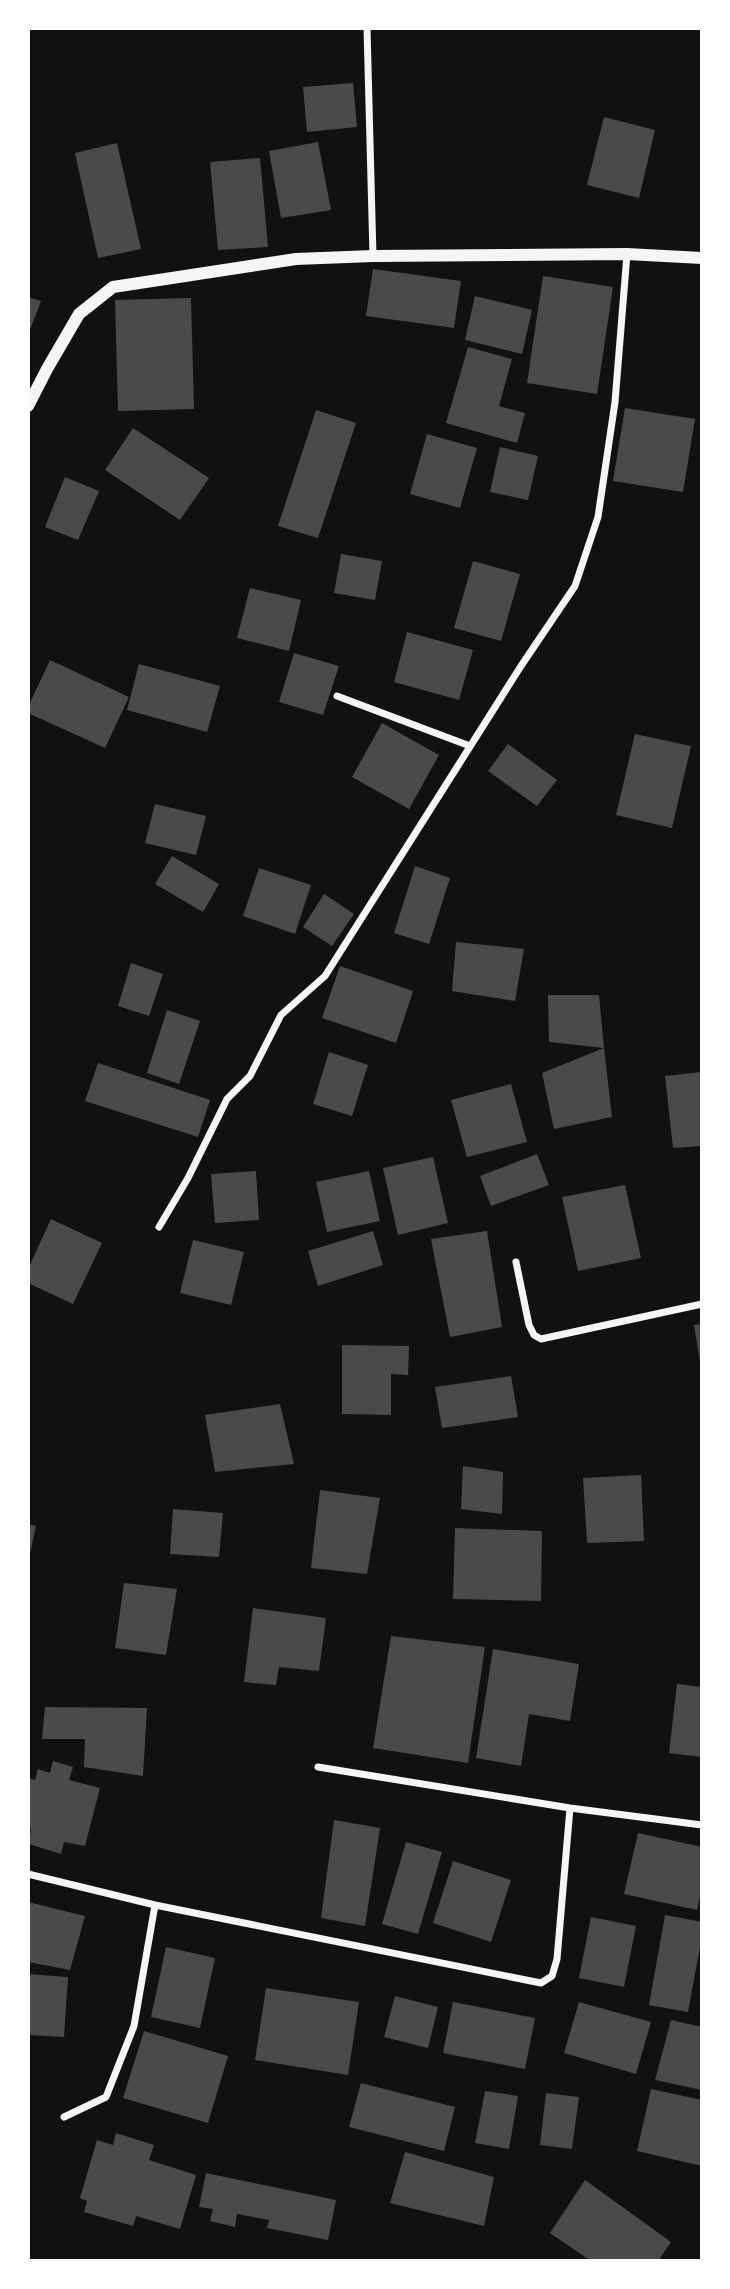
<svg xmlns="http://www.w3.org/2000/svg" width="730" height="2289" viewBox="0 0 730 2289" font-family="'PT Sans Narrow',sans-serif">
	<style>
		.building { fill: #4a4a4a }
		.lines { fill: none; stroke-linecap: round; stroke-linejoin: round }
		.minor { stroke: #f5f5f5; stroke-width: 7 }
		.tertiary { stroke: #f5f5f5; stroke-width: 12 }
	</style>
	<rect width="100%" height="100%" fill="#111"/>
	<path class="building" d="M353 83 357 127 307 132 303 87Z
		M604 117 655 130 639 198 587 185Z
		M318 142 331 210 281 218 269 151Z
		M117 143 141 249 98 258 75 153Z
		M260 158 268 247 218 250 210 162Z
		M373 269 461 281 454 328 366 316Z
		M543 276 613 287 597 394 527 383Z
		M475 296 532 310 522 354 465 340Z
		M28 297 41 301 28 335Z
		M191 298 194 409 118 411 115 300Z
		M468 347 512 359 499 406 525 413 517 443 446 423Z
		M625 408 695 419 683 492 613 481Z
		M316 410 356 423 318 538 278 526Z
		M133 428 209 478 180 520 105 470Z
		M427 434 477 448 460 508 410 494Z
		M500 447 538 456 528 500 490 492Z
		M65 477 99 491 78 540 45 527Z
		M341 554 382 561 375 600 334 593Z
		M473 561 520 574 501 641 454 628Z
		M250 588 301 600 289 651 237 638Z
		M407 632 473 650 459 700 394 682Z
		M294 653 339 666 323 715 279 702Z
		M50 660 129 697 105 748 28 713V707Z
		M139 664 220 686 207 732 127 710Z
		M382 723 439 755 409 809 352 777Z
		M635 734 691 746 672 828 616 815Z
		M508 744 557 780 537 806 488 771Z
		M155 804 206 816 196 855 145 843Z
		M172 856 219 884 203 912 155 884Z
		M415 866 450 878 429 944 394 933Z
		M259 868 311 885 295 934 243 916Z
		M324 894 354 914 332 946 303 927Z
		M456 942 524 949 515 1001 452 991Z
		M131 963 163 974 149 1016 118 1006Z
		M340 966 413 991 396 1043 322 1018Z
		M548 995H599L604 1048 549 1042Z
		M167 1010 200 1021 179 1084 147 1073Z
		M604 1048 612 1117 554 1129 542 1073Z
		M329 1052 368 1065 352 1116 313 1104Z
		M98 1063 210 1100 198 1137 85 1101Z
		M702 1072V1146L673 1148 665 1076Z
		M511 1084 527 1142 467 1157 451 1100Z
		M537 1154 549 1185 491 1206 480 1176Z
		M433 1157 448 1223 398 1235 383 1168Z
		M256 1171 259 1220 215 1223 211 1174Z
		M369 1171 380 1221 327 1232 316 1182Z
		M625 1185 641 1258 578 1271 562 1197Z
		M51 1219 102 1243 73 1304 28 1283V1269Z
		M373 1231 383 1265 318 1286 308 1251Z
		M487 1231 502 1327 450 1337 431 1239Z
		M193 1240 244 1252 231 1305 180 1293Z
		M702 1324V1368H701L694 1325Z
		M342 1345 409 1346 408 1375 391 1374V1415L342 1414Z
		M511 1376 518 1417 442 1428 435 1387Z
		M280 1404 294 1464 215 1472 205 1415Z
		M463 1466 503 1472 502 1514 461 1509Z
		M641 1475 644 1541 587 1543 583 1478Z
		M320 1490 380 1498 367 1574 311 1568Z
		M173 1509 223 1513 219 1557 170 1554Z
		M28 1524 36 1526 29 1558H28Z
		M455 1528 542 1531 541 1601 453 1599Z
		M124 1583 177 1589 166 1655 115 1648Z
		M253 1608 326 1618 319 1671 279 1667 276 1685 244 1682Z
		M391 1636 485 1647 468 1763 373 1748Z
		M493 1649 579 1664 570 1721 529 1714 521 1766 476 1758Z
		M677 1684 702 1687V1757L669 1753Z
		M45 1707 147 1708 143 1776 84 1767 85 1739H42Z
		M53 1761 73 1767 69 1780 100 1788 85 1846 64 1842 61 1854 29 1844 31 1829 28 1827V1778L35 1780 38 1769 50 1773Z
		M334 1820 380 1828 365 1926 321 1918Z
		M638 1833 702 1847V1886L697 1910 624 1894Z
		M406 1842 442 1852 418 1934 382 1924Z
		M453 1861 511 1880 491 1942 433 1923Z
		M28 1902 85 1916 70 1970 28 1962Z
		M665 1915 702 1922V1936L688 2012 649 2005Z
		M591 1917 636 1926 624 1987 579 1978Z
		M166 1947 215 1958 200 2028 151 2017Z
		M28 1974 68 1977 64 2037 28 2035Z
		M266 1988 359 2002 348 2075 255 2060Z
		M395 1996 438 2007 428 2048 384 2037Z
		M453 2002 535 2018 525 2069 443 2053Z
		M579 2002 651 2022 636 2074 564 2053Z
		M671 2020 702 2027V2090L655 2080Z
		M144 2031 228 2056 208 2123 123 2098Z
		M361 2083 455 2107 444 2151 349 2127Z
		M651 2089 702 2100V2166L637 2151Z
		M485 2091 518 2096 509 2149 475 2143Z
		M546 2093 579 2097 572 2149 540 2145Z
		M116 2133 154 2145 149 2160 196 2175 180 2229 136 2216 133 2226 84 2212 87 2201 80 2198 97 2140 113 2145Z
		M405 2152 494 2177 484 2226 390 2203Z
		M206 2173 336 2200 328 2240 267 2228 269 2220 237 2214 235 2227 210 2221 213 2209 199 2207Z
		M585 2180 671 2242 658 2261H591L550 2233Z"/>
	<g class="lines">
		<path class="minor" d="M367 28 373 256
			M337 696 470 746
			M159 1227 188 1178 227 1099 250 1076 281 1015 325 976 521 666 575 586 598 517 615 402 627 254
			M516 1262 529 1325 534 1335 541 1339 702 1304
			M318 1767 570 1808 702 1825
			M28 1874 155 1905 541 1983 552 1976 557 1959 570 1808
			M64 2117 106 2097 134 2026 155 1905"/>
		<path class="tertiary" d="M28 406 47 369 79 314 113 287 296 259 373 256 627 254 702 258"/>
	</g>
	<rect width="730" height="2289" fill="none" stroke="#ffffff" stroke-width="60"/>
</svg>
